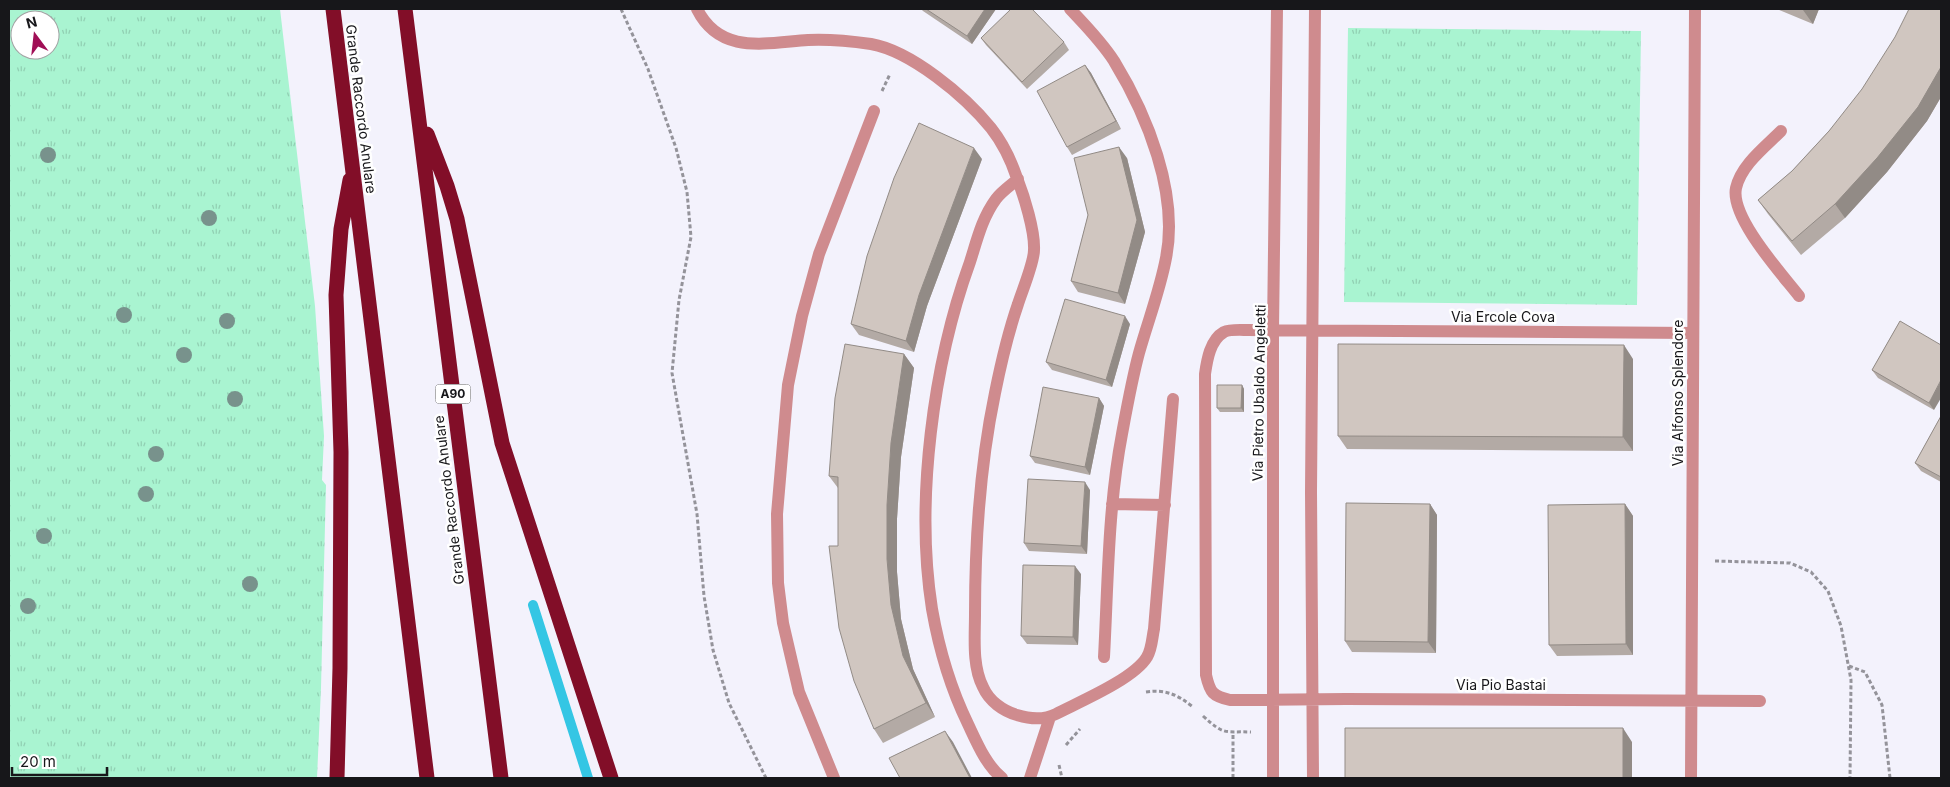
<svg xmlns="http://www.w3.org/2000/svg" width="1950" height="787" viewBox="0 0 1950 787" font-family="Inter,sans-serif">
	<style>
		.grass { fill: url(#grass-tufts); fill-rule: evenodd }
		.lines { fill: none; stroke-linecap: round; stroke-linejoin: round }
		.stream { stroke: #34c6e4; stroke-width: 10 }
		.path { stroke: #94939a; stroke-width: 3; stroke-dasharray: 4 2.5; stroke-linecap: butt }
		.minor { stroke: #cf8b8e; stroke-width: 12 }
		.highway { stroke: #820e28; stroke-width: 15 }
		.tree { fill: #78928c }
		.wall { fill: #b3aaa5 }
		.shaded-wall { fill: #928b86 }
		.building { fill: #d0c6c0; stroke: #928b86 }
		.labels { text-anchor: middle; stroke-width: 5; stroke-linejoin: round; paint-order: stroke }
		.shield { fill: #fff; stroke: #5d5d5f; stroke-width: 1 }
		.shield-label { font-size: 12px; font-weight: bold; fill: #17171a }
		.street-label { font-size: 14px; fill: #17171a; stroke: #fff }
	</style>
	<defs>
		<pattern id="grass-tufts" width="24" height="20" patternUnits="userSpaceOnUse" patternTransform="scale(1.25)"><rect width="24" height="20" fill="#a9f4d1"/><path d="M3 7l-1-3M5 7V3M7 7l1-3M15 17l-1-3M17 17v-4M19 17l1-3" fill="none" stroke="#91d0b3"/></pattern>
	</defs>
	<rect width="100%" height="100%" fill="#f3f2fc"/>
	<path class="grass" d="M9 9H280L315 306 324 436 322 480 326 485 321 688 317 778H9ZM20 20H50V50H20Z
		M1348 28 1641 31 1637 305 1344 302Z"/>
	<g class="lines">
		<path class="stream" d="M533 605 588 778"/>
		<path class="path" d="M621 9 648 69 676 148 687 192 691 237 679 300 672 373 697 514 704 596 713 650 729 703 766 778
			M882 91 890 74
			M1715 561 1790 563 1811 572 1828 591 1841 626 1851 680 1850 778
			M1849 666 1865 672 1882 705 1890 778
			M1146 692C1166 689 1178 695 1193 707
			M1203 716C1225 736 1224 731 1251 732
			M1066 745 1080 729
			M1059 765 1062 778
			M1233 778V733"/>
		<path class="minor" d="M697 9C720 55 765 43 808 40 829 39 850 41 871 44 911 51 965 96 991 128 1002 142 1011 160 1017 178 1024 196 1035 231 1034 250 1034 263 1022 291 1018 304 1008 333 1001 363 995 393 980 465 975 540 975 614 975 637 972 666 983 687 989 701 1003 711 1017 715 1030 719 1044 720 1056 714 1079 702 1134 679 1147 657 1152 649 1152 638 1154 629L1173 399
			M1070 9C1085 25 1101 41 1114 61 1147 115 1179 193 1166 258 1160 290 1148 321 1139 353 1132 379 1127 407 1122 434 1108 507 1108 583 1104 657
			M1781 131C1765 147 1741 165 1736 188 1730 217 1781 273 1799 296
			M1693 333 1248 330C1241 330 1230 329 1224 332 1210 340 1207 360 1205 374L1206 675C1210 693 1213 696 1230 700L1346 699 1760 701
			M1112 504 1165 505
			M834 778 799 692 783 623 778 583 777 514 788 385 802 316 819 254 874 111
			M1002 778C986 765 977 743 968 724 950 687 939 649 932 609 915 501 933 364 970 262 977 240 982 218 996 199 1001 192 1011 185 1018 179
			M1030 778 1050 717
			M1273 778V330L1277 9
			M1313 778 1311 492 1315 9
			M1691 778 1695 9"/>
		<path class="highway" d="M333 9 427 778
			M405 9 501 778
			M427 134 447 186 457 219 502 443 611 778
			M337 778 340 668 341 452 336 295 341 229 350 180"/>
	</g>
	<g class="tree">
		<circle cx="48" cy="155" r="8"/>
		<circle cx="209" cy="218" r="8"/>
		<circle cx="124" cy="315" r="8"/>
		<circle cx="227" cy="321" r="8"/>
		<circle cx="184" cy="355" r="8"/>
		<circle cx="235" cy="399" r="8"/>
		<circle cx="156" cy="454" r="8"/>
		<circle cx="146" cy="494" r="8"/>
		<circle cx="44" cy="536" r="8"/>
		<circle cx="250" cy="584" r="8"/>
		<circle cx="28" cy="606" r="8"/>
	</g>
	<path class="wall" d="M921 9H996L972 44 923 11Z
		M1777 9H1819L1813 24Z
		M1941 9V97L1927 121 1887 172 1845 218 1801 255 1768 214 1758 200 1792 171Z
		M981 38 1064 42 1069 50 1027 89 986 45Z
		M1085 65 1091 73 1121 129 1072 155 1067 147Z
		M1127 158 1145 232 1125 304 1078 292 1071 281 1088 215Z
		M982 159 927 306 914 352 859 335 851 324Z
		M1900 321 1934 410 1878 378 1872 370Z
		M1130 324 1112 387 1052 370 1046 362Z
		M904 354 914 368 901 457 897 519V572L901 619 913 669 935 717 883 743 874 729 838 546V488L829 476Z
		M1633 359V451L1347 449 1338 436Z
		M1242 385 1244 389V412H1220L1217 408Z
		M1099 398 1104 406 1090 475 1035 463 1030 456Z
		M1941 416V482L1921 471 1915 463Z
		M1090 490 1087 554 1029 551 1024 543Z
		M1430 504 1437 515 1436 653 1352 652 1345 641Z
		M1625 504 1633 516V655L1557 656 1549 645Z
		M1081 574 1078 645 1027 644 1021 636Z"/>
	<path class="shaded-wall" d="M985 9H996L972 44 967 36Z
		M1804 9H1819L1813 24 1803 10Z
		M1085 65 1091 73 1121 129 1116 121Z
		M1941 67V97L1927 121 1887 172 1845 218 1835 204Z
		M1119 147 1127 158 1145 232 1125 304 1118 293Z
		M974 148 982 159 927 306 914 352 906 341 919 295Z
		M1125 316 1130 324 1112 387 1106 380Z
		M1624 345 1633 359V451L1623 437Z
		M904 354 914 368 901 457 897 519V572L901 619 913 669 935 717 926 703 903 656 891 605 887 559V505L891 443Z
		M1941 380V398L1934 410 1929 403Z
		M1242 385 1244 389V412L1241 408Z
		M1099 398 1104 406 1090 475 1085 467Z
		M1085 482 1090 490 1087 554 1081 546Z
		M1430 504 1437 515 1436 653 1428 642Z
		M1625 504 1633 516V655L1626 644Z
		M1075 566 1081 574 1078 645 1073 637Z
		M1623 728 1632 742V778H1623Z
		M945 731 953 742 972 778H970Z"/>
	<path class="building" d="M926 9H985L967 36Z
		M1011 9H1032L1064 42 1022 82 981 38Z
		M1909 9H1941V67L1918 107 1877 158 1835 204 1792 241 1758 200 1792 171 1829 131 1862 89 1895 37Z
		M1085 65 1116 121 1067 147 1037 91Z
		M919 123 974 148 919 295 906 341 851 324 867 256 894 178Z
		M1119 147 1137 220 1118 293 1071 281 1088 215 1074 158Z
		M1065 299 1125 316 1106 380 1046 362Z
		M1900 321 1941 345V380L1929 403 1872 370Z
		M845 344 904 354 891 443 887 505V559L891 605 903 656 926 703 874 729 854 681 839 628 829 546H838V477L829 476 835 398Z
		M1338 344 1624 345 1623 437 1338 436Z
		M1217 385H1242L1241 408H1217Z
		M1043 387 1099 398 1085 467 1030 456Z
		M1941 416V477L1915 463Z
		M1028 479 1085 482 1081 546 1024 543Z
		M1346 503 1430 504 1428 642 1345 641Z
		M1625 504 1626 644 1549 645 1548 505Z
		M1023 565 1075 566 1073 637 1021 636Z
		M1345 728H1623V778H1345Z
		M945 731 970 778H900L889 758Z"/>
	<g class="labels">
		<rect class="shield" x="435.5" y="384.5" width="35" height="19" rx="4"/>
		<g class="shield-label">
			<text x="453" y="398">A90</text>
		</g>
		<g class="street-label">
			<text transform="translate(361 109) rotate(83)" y="5">Grande Raccordo Anulare</text>
			<text x="1503" y="322">Via Ercole Cova</text>
			<text transform="translate(1259 393) rotate(-89)" y="5">Via Pietro Ubaldo Angeletti</text>
			<text transform="translate(1678 393) rotate(-90)" y="5">Via Alfonso Splendore</text>
			<text transform="translate(449 500) rotate(-97)" y="5">Grande Raccordo Anulare</text>
			<text x="1501" y="690">Via Pio Bastai</text>
		</g>
	</g>
	<rect width="1950" height="787" fill="none" stroke="#17171a" stroke-width="20"/>
	<g transform="translate(35 35) rotate(345)"><circle r="24" fill="#ffffff" stroke="#a2a2a3"/>
	<path d="M0-4L9 19L0 12L-9 19Z" fill="#a00f56"/>
	<text y="-8" font-size="14" font-weight="bold" text-anchor="middle" fill="#17171a">N</text>
	</g>
	<path d="M12 767v8h95v-8" fill="none" stroke="#17171a" stroke-width="2.5"/>
	<text x="20" y="767" font-size="15" fill="#17171a" stroke="#ffffff" stroke-width="4" paint-order="stroke">20 m</text>
</svg>
